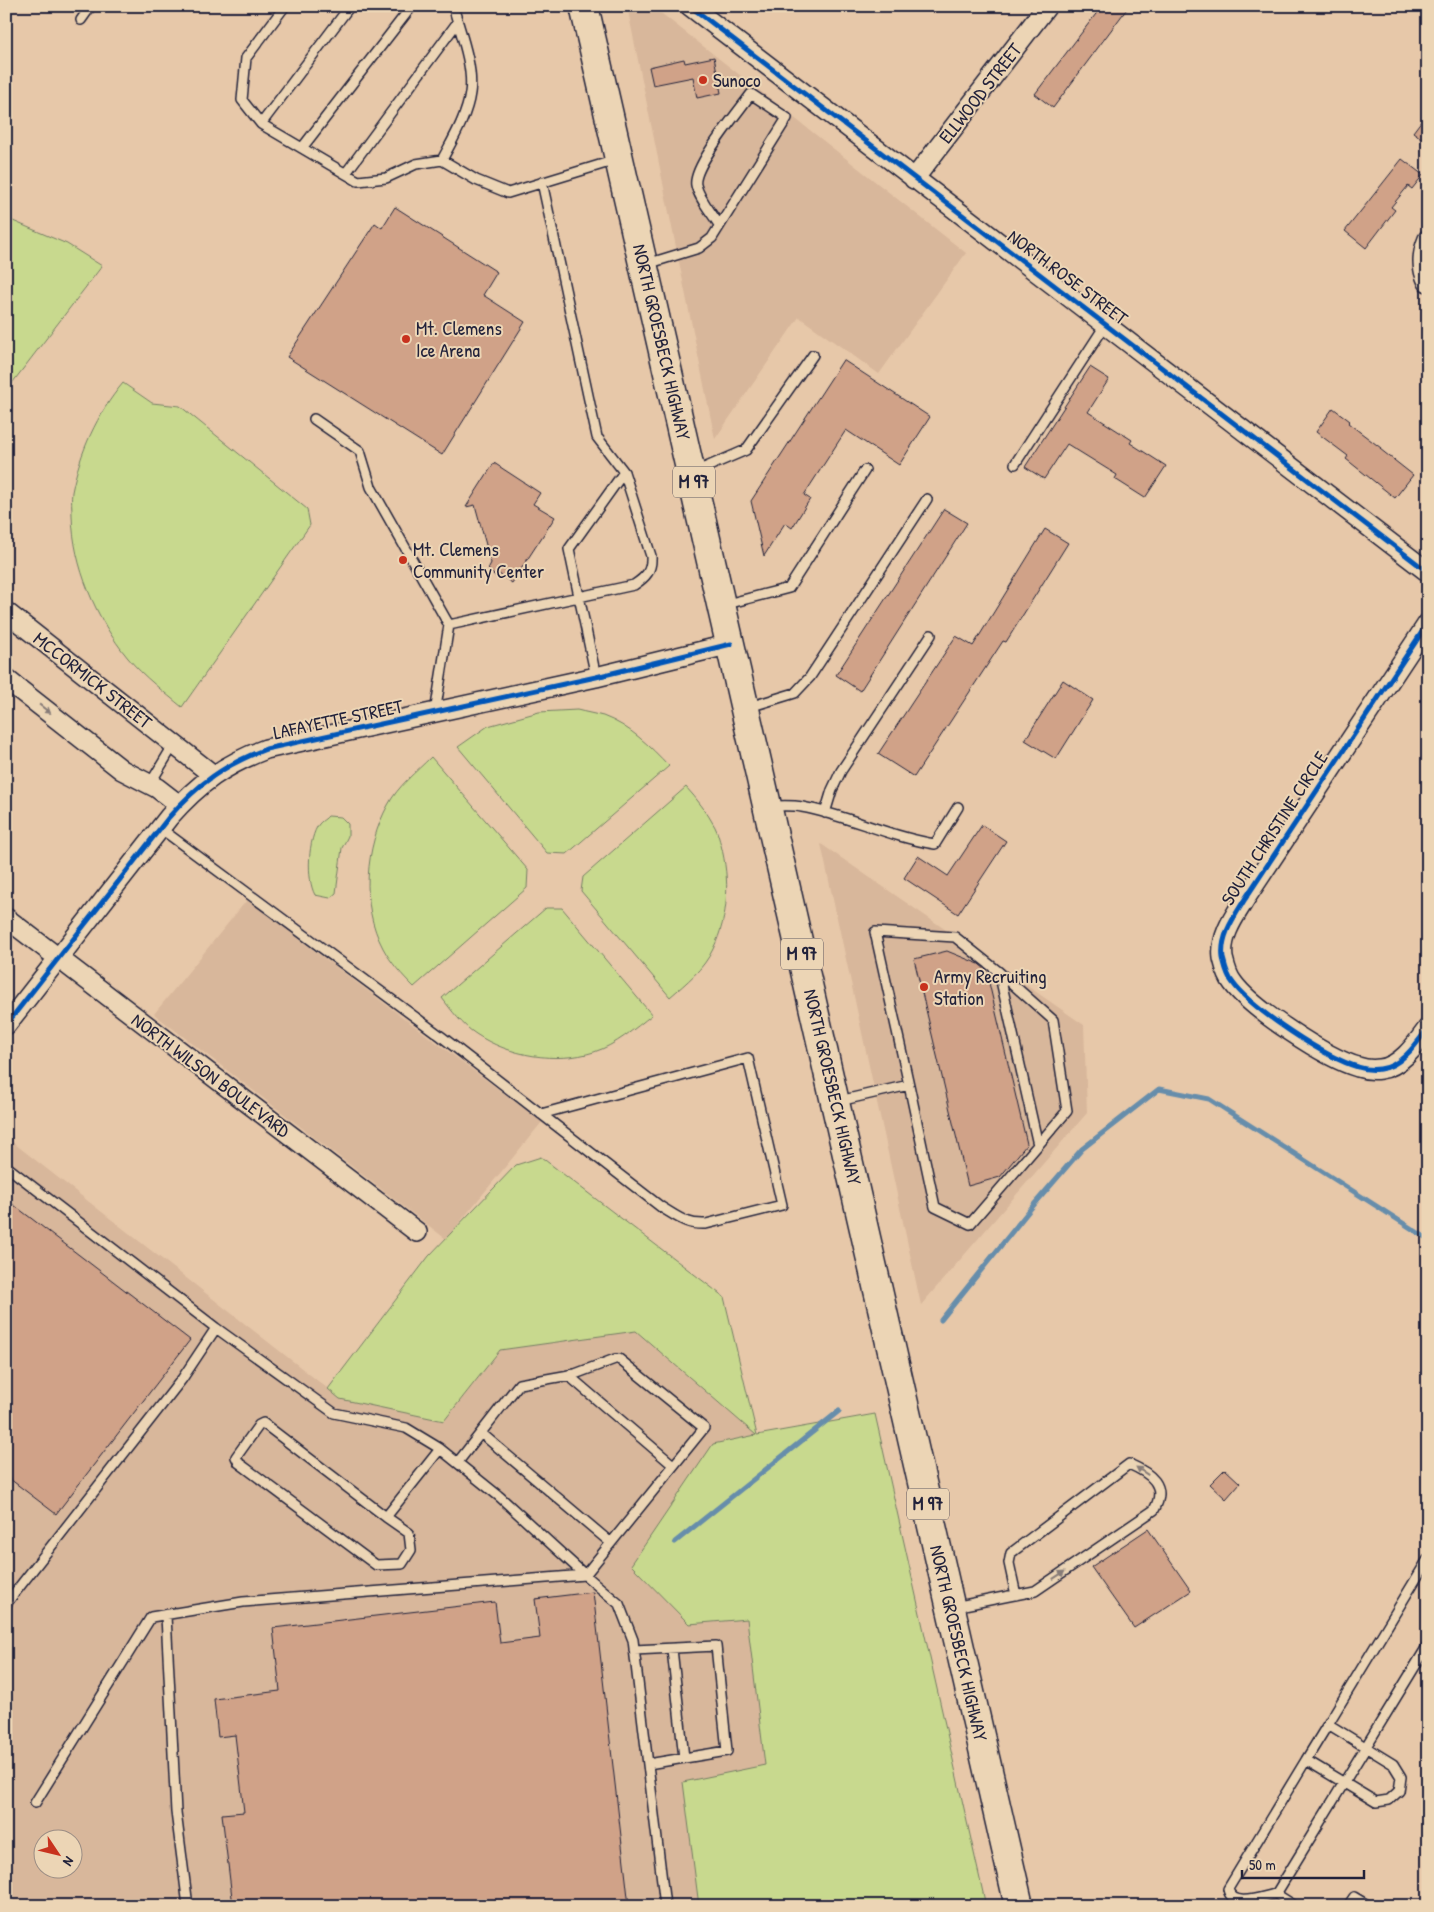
<svg xmlns="http://www.w3.org/2000/svg" width="1434" height="1912" viewBox="0 0 1434 1912" font-family="'Patrick Hand',sans-serif">
	<style>
		.built { fill: #d8b79b; fill-rule: evenodd }
		.green { fill: #c8d98e; stroke: #757e64 }
		.lines { fill: none; stroke-linecap: round; stroke-linejoin: round }
		.stream { stroke: #668dab; stroke-width: 5 }
		.building { fill: #d0a288; stroke: #22223b }
		.lane-casing { stroke: #22223b; stroke-width: 12 }
		.street-casing { stroke: #22223b; stroke-width: 22 }
		.primary-casing { stroke: #22223b; stroke-width: 31 }
		.lane { stroke: #ecd5b5; stroke-width: 9 }
		.street { stroke: #ecd5b5; stroke-width: 19 }
		.primary { stroke: #ecd5b5; stroke-width: 28 }
		.cycleway-casing { stroke: #ecd5b5; stroke-width: 8 }
		.cycleway { stroke: #0057b8; stroke-width: 5 }
		.oneway { fill: #877c78 }
		.poi-dot { fill: #c8321e; stroke: #ecd5b5; stroke-width: 2 }
		.labels { text-anchor: middle; stroke-width: 4; stroke-linejoin: round; paint-order: stroke }
		.shield { fill: #ecd5b5; stroke: #5f5860; stroke-width: 1 }
		.shield-label { font-size: 18px; font-weight: bold; fill: #22223b }
		.poi-label { font-size: 19px; fill: #22223b; stroke: #ecd5b5; text-anchor: start }
		.street-label { font-size: 19px; fill: #22223b; stroke: #ecd5b5 }
	</style>
	<rect width="100%" height="100%" fill="#e7c8a9"/>
	<filter id="ink" filterUnits="userSpaceOnUse"><feTurbulence type="fractalNoise" baseFrequency=".02" numOctaves="2"/><feDisplacementMap in="SourceGraphic" scale="10" xChannelSelector="R" yChannelSelector="G"/><feConvolveMatrix kernelMatrix="1 2 1 2 8 2 1 2 1" color-interpolation-filters="sRGB"/></filter>
	<g filter="url(#ink)">
		<path class="built" d="M627 6H652L966 253 879 374 799 317 715 439Z
			M821 844 1084 1025 1087 1113 921 1305Z
			M247 900 542 1122 446 1239 154 1014Z
			M6 1137 341 1399 444 1421 500 1350 636 1331 757 1435 808 1906H6ZM42 1840H72V1870H42Z"/>
		<path class="green" d="M6 218 67 244 102 266 6 391Z
			M123 383 152 403 180 406 307 509 310 525 182 707C164 692 144 677 128 658 96 619 73 566 72 515 72 508 71 499 72 492 80 452 97 414 123 383Z
			M577 710C585 712 595 714 603 716 630 726 650 746 669 766L567 854 547 853 458 747 488 726 539 712Z
			M431 757 528 870 527 888 414 987C402 975 391 963 383 948 360 905 365 847 388 805 398 786 416 772 431 757Z
			M686 787C697 799 707 812 715 827 718 833 719 839 721 845 730 880 729 916 713 949 704 969 686 983 670 997L581 891 583 877Z
			M328 816 341 817 348 824V836L342 848 336 893 330 898 315 895C306 879 308 838 319 824 321 821 326 819 328 816Z
			M546 908H562L652 1015C634 1029 616 1045 594 1052 556 1064 509 1056 476 1034 462 1025 452 1011 442 998Z
			M541 1157 724 1297 757 1435 875 1414 986 1906H699L683 1782 765 1765 747 1619 689 1624 631 1565 713 1444 756 1435 636 1331 500 1350 444 1421 340 1399 328 1389 429 1256 516 1165Z"/>
		<g class="lines">
			<path class="stream" d="M941 1320 1032 1207 1082 1149 1159 1089 1209 1099 1428 1239
				M675 1542 839 1411"/>
		</g>
		<path class="building" d="M1102 6H1129L1053 108 1035 94Z
			M714 57 721 93 697 98 693 77 653 85 649 67 684 59 685 63Z
			M1428 112V143L1413 132Z
			M1402 159 1423 175 1412 189 1408 186 1391 207 1395 210 1366 248 1345 231Z
			M395 207 497 272 483 295 525 322 442 455 287 357 375 223 382 228Z
			M843 360 930 417 899 465 846 430 804 495 810 499 792 528 785 523 764 556 751 501Z
			M1090 367 1109 379 1088 412 1132 440 1130 443 1166 466 1145 498 1115 479 1117 475 1067 444 1044 479 1025 467Z
			M1333 408 1350 421 1348 423 1381 448 1380 449 1413 475 1395 498 1346 459 1348 456 1316 432Z
			M494 463 540 493 533 504 555 517 512 583 499 574 497 578 488 569 491 563 475 505 466 507Z
			M944 509 967 523 860 691 836 675Z
			M1045 529 1068 543 1006 642 1003 641 914 777 878 754 956 636 973 646Z
			M1063 680 1093 700 1056 759 1025 740Z
			M982 825 1006 841 958 914 904 878 918 856 948 876Z
			M947 951 979 964 986 970 1027 1144 1000 1177 968 1186 914 959Z
			M6 1199 190 1340 56 1514 6 1476Z
			M1225 1469 1240 1483 1226 1499 1210 1484Z
			M1148 1529 1191 1591 1134 1628 1091 1567Z
			M593 1592 629 1906H233L222 1814 244 1812 235 1735 218 1737 214 1699 280 1691 273 1628 495 1602 500 1643 540 1638 535 1599Z"/>
		<g class="lines">
			<defs>
				<path id="lane" d="M285 6 246 58 242 100 261 124 358 181 386 178 416 164 442 160 476 180 508 193 616 160
					M81 20 91 6
					M261 124 350 6
					M302 148 412 6
					M442 160C453 139 467 116 470 93 474 67 460 31 453 6
					M346 173 457 23
					M542 182 597 437 624 472 569 549 596 677
					M647 264 699 248 712 238 787 118 751 94C739 111 692 167 696 185 699 199 712 213 719 225
					M314 419 360 451 371 487 449 625
					M1015 464 1106 324
					M695 472 746 450 813 355
					M723 605 789 588 865 470
					M749 707 795 693 810 677 927 499
					M435 713 449 625 634 585C646 577 652 571 651 556L624 472
					M150 784 174 744
					M771 806C781 806 792 805 802 807 847 815 889 837 935 844L958 807
					M825 813 832 790 841 771 931 635
					M160 828 442 1037 661 1207C678 1217 686 1225 706 1224L782 1205 748 1058 541 1114
					M999 972 1053 1020 1067 1111 1038 1145
					M839 1101 909 1085 935 1207 970 1224 1038 1145 999 972 955 937 875 932 909 1085
					M6 1166 216 1328 334 1413 406 1428 439 1448 500 1497 585 1575 704 1428 619 1359H615L575 1374 519 1384 458 1462
					M568 1375 673 1465
					M481 1433 611 1543
					M386 1517 263 1423 259 1425 236 1457 239 1463 376 1565 402 1564 411 1550 409 1533 386 1517 440 1449
					M6 1604 182 1379 216 1328
					M954 1607 1009 1596 1035 1591 1154 1510C1168 1485 1150 1473 1129 1464L1011 1553 1009 1563 1016 1595
					M166 1616 176 1812 188 1906
					M672 1649 684 1758
					M634 1650 716 1646 727 1751 648 1764
					M1328 1724 1393 1764 1401 1777 1399 1791 1389 1800 1376 1802 1306 1760Z
					M1328 1724 1428 1559
					M35 1803 151 1617 243 1602 585 1575 619 1604 633 1640 665 1906
					M1276 1894C1261 1897 1232 1909 1228 1889L1306 1760
					M1295 1906 1276 1894 1428 1645
					M1348 1906 1354 1897 1369 1906"/>
				<path id="street" d="M690 6 1428 572
					M914 179 1047 6
					M1428 239C1422 253 1421 268 1428 282
					M6 612 213 775
					M1428 623 1245 899C1234 917 1220 936 1223 958 1225 966 1227 976 1233 983 1252 1009 1326 1058 1358 1067 1364 1069 1373 1070 1380 1069 1401 1067 1417 1043 1428 1028
					M6 679 122 770 157 788 179 805
					M6 918 417 1232
					M6 1025 169 817C199 783 224 765 266 749L596 677 731 644"/>
				<path id="primary" d="M584 6 1019 1906"/>
			</defs>
			<use href="#lane" class="lane-casing"/>
			<use href="#street" class="street-casing"/>
			<use href="#primary" class="primary-casing"/>
			<use href="#lane" class="lane"/>
			<use href="#street" class="street"/>
			<use href="#primary" class="primary"/>
			<defs>
				<path id="cycleway" d="M690 6 1428 572
					M1428 623 1245 899C1234 917 1220 936 1223 958 1225 966 1227 976 1233 983 1252 1009 1326 1058 1358 1067 1364 1069 1373 1070 1380 1069 1401 1067 1417 1043 1428 1028
					M6 1025 169 817C199 783 224 765 266 749L596 677 731 644"/>
			</defs>
			<use href="#cycleway" class="cycleway-casing"/>
			<use href="#cycleway" class="cycleway"/>
		</g>
		<defs><path id="oneway-solid" d="M-6-.8H1V-3.2L6.5 0L1 3.2V.8H-6Z" transform="scale(1.25)"/></defs>
		<g class="oneway">
			<use href="#oneway-solid" transform="translate(45 709) rotate(38)"/>
			<use href="#oneway-solid" transform="translate(1142 1471) rotate(-147)"/>
			<use href="#oneway-solid" transform="translate(1059 1575) rotate(-34)"/>
		</g>
	</g>
	<g class="poi-dot">
		<circle cx="703" cy="80" r="5"/>
		<circle cx="406" cy="339" r="5"/>
		<circle cx="403" cy="560" r="5"/>
		<circle cx="924" cy="987" r="5"/>
	</g>
	<g class="labels">
		<g class="shield">
			<rect x="673" y="466.5" width="42" height="31" rx="4"/>
			<rect x="781" y="938.5" width="42" height="31" rx="4"/>
			<rect x="907" y="1488.5" width="42" height="31" rx="4"/>
		</g>
		<g class="shield-label">
			<text x="694" y="488">M 97</text>
			<text x="802" y="960">M 97</text>
			<text x="928" y="1510">M 97</text>
		</g>
		<g class="poi-label">
			<text x="713" y="87">Sunoco</text>
			<text x="416" y="335">Mt. Clemens<tspan x="416" dy="22">Ice Arena</tspan></text>
			<text x="413" y="556">Mt. Clemens<tspan x="413" dy="22">Community Center</tspan></text>
			<text x="934" y="983">Army Recruiting<tspan x="934" dy="22">Station</tspan></text>
		</g>
		<g class="street-label">
			<text transform="translate(980 93) rotate(-52)" y="7">ELLWOOD STREET</text>
			<text transform="translate(1068 277) rotate(37)" y="7">NORTH ROSE STREET</text>
			<text transform="translate(662 342) rotate(77)" y="7">NORTH GROESBECK HIGHWAY</text>
			<text transform="translate(93 680) rotate(38)" y="7">MCCORMICK STREET</text>
			<text transform="translate(338 719) rotate(-12)" y="7">LAFAYETTE STREET</text>
			<text transform="translate(1274 828) rotate(-57)" y="7">SOUTH CHRISTINE CIRCLE</text>
			<text transform="translate(211 1075) rotate(37)" y="7">NORTH WILSON BOULEVARD</text>
			<text transform="translate(833 1087) rotate(77)" y="7">NORTH GROESBECK HIGHWAY</text>
			<text transform="translate(959 1643) rotate(77)" y="7">NORTH GROESBECK HIGHWAY</text>
		</g>
	</g>
	<rect width="1434" height="1912" fill="none" stroke="#ecd5b5" stroke-width="25"/>
	<rect x="12" y="12" width="1409" height="1887" fill="none" stroke="#22223b" stroke-width="2" filter="url(#ink)"/>
	<g transform="translate(58 1854) rotate(125)"><circle r="24" fill="#ecd5b5" stroke="#9b8d84"/>
	<path d="M0-4L9 19L0 12L-9 19Z" fill="#c8321e"/>
	<text y="-8" font-size="14" font-weight="bold" text-anchor="middle" fill="#22223b">N</text>
	</g>
	<path d="M1242 1870v8h122v-8" fill="none" stroke="#22223b" stroke-width="2.5"/>
	<text x="1249" y="1870" font-size="15" fill="#22223b" stroke="#ecd5b5" stroke-width="4" paint-order="stroke">50 m</text>
</svg>
